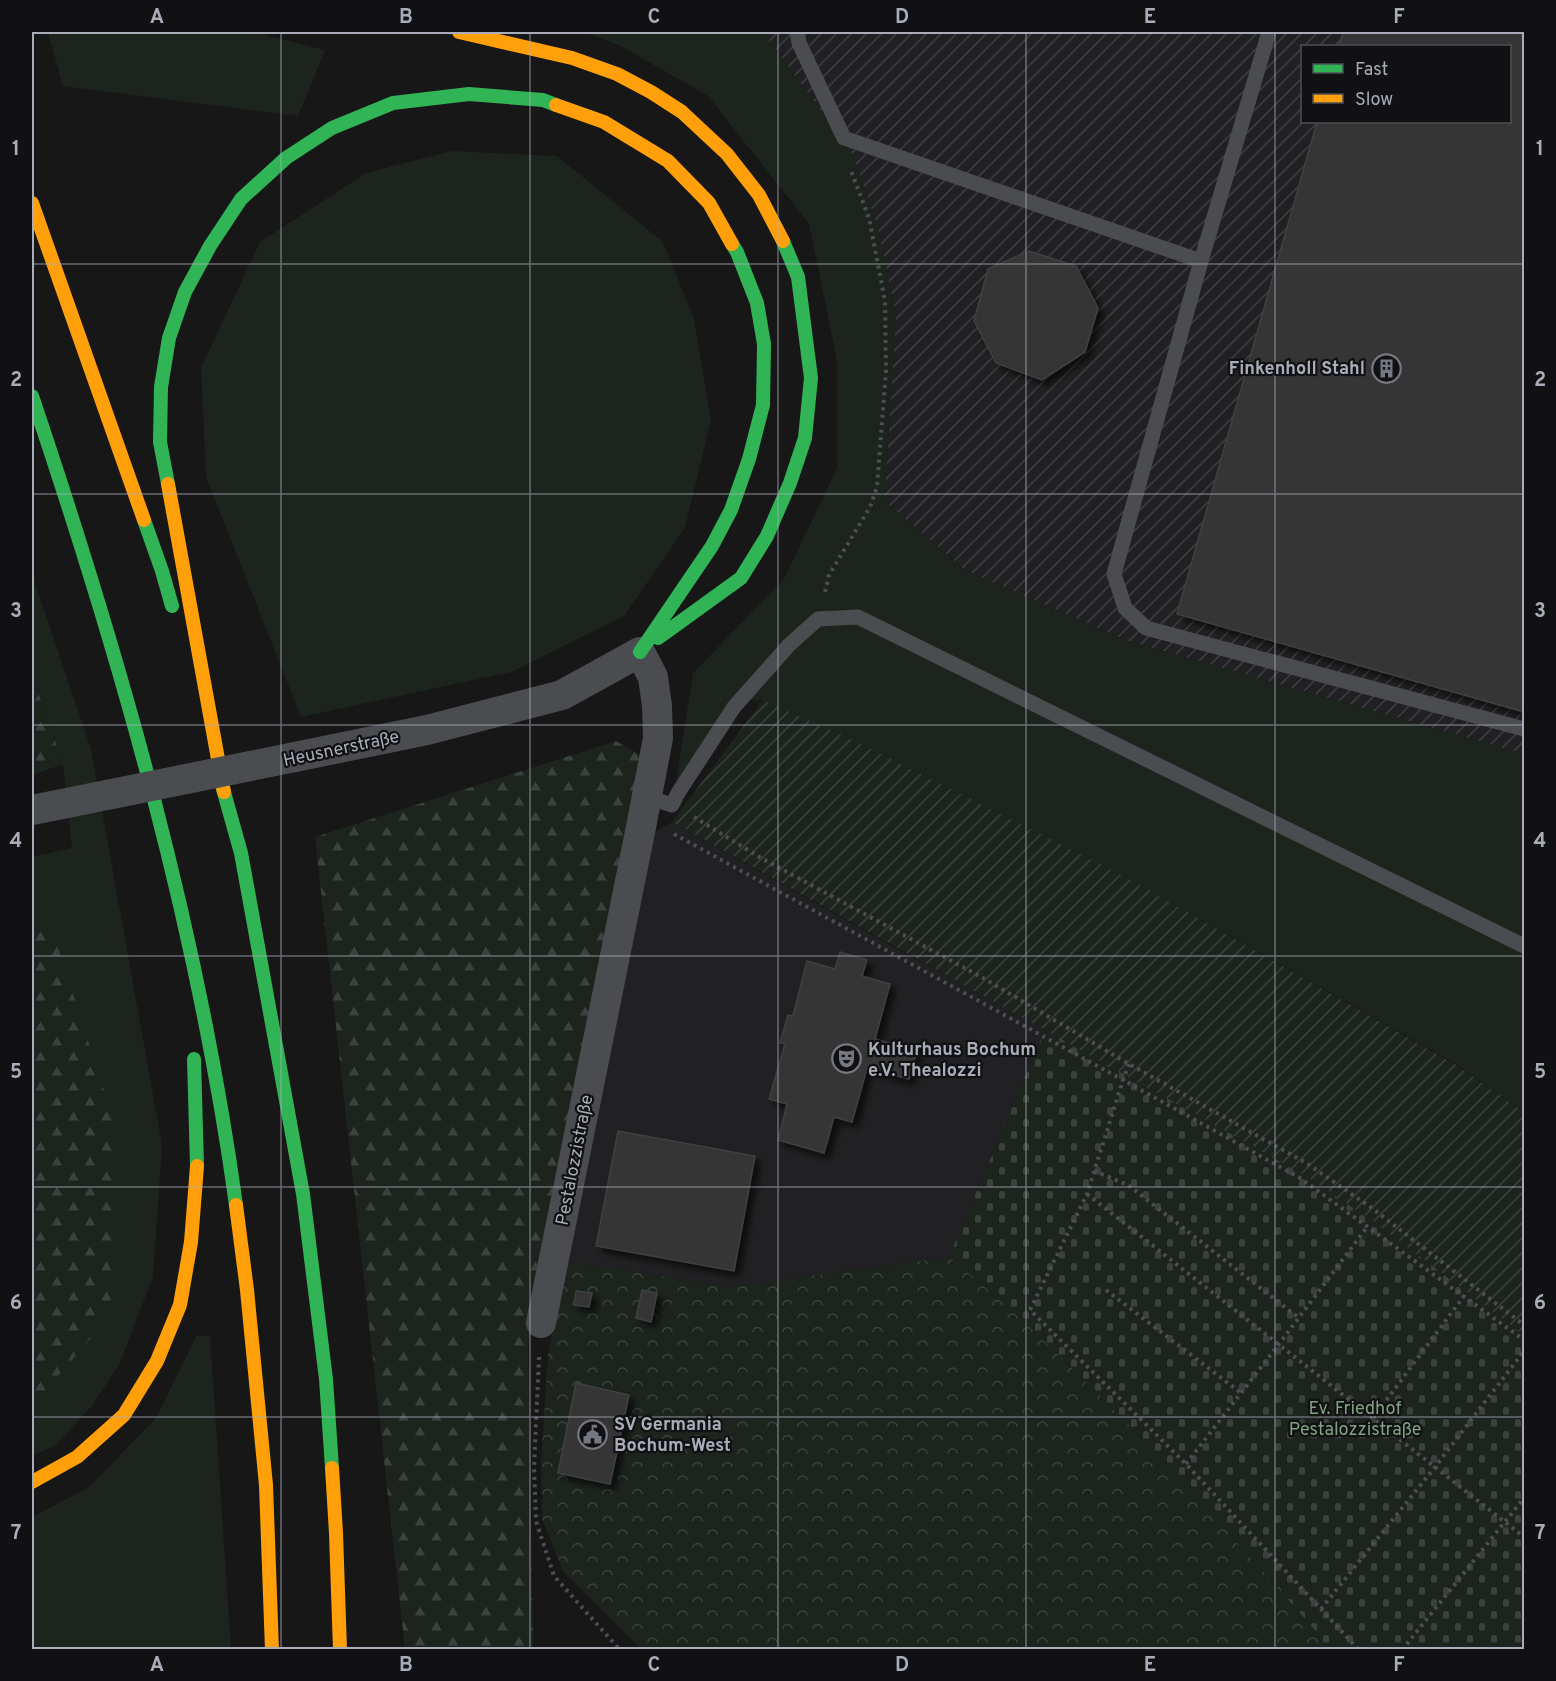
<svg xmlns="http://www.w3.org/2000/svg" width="1556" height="1681" viewBox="0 0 1556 1681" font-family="Overpass,sans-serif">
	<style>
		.built { fill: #212123 }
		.industrial { fill: url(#industrial-furrows); fill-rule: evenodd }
		.grass { fill: #1d241e }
		.forest { fill: url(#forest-firs) }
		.cemetery { fill: url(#cemetery-stones) }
		.park { fill: url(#park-crowns) }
		.garden { fill: url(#garden-furrows) }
		.building { fill: #353536; stroke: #3f4043; stroke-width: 1.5; filter: url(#shadow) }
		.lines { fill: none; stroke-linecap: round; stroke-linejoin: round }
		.path { stroke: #4d4e52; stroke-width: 4; stroke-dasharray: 3 4.5; stroke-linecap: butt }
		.lane { stroke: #4b4c50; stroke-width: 15 }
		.street { stroke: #4b4c50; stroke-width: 30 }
		.fast { stroke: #30b455; stroke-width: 14 }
		.slow { stroke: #ff9f0a; stroke-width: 14 }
		.street-bridge { stroke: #4b4c50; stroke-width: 30 }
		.grid { fill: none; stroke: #a8adb8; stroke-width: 1.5; stroke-opacity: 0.55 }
		.labels { text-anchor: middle; stroke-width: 4.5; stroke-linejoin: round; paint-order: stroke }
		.poi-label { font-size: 18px; font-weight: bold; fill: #a8adb8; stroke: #111113; text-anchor: start }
		.street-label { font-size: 18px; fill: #a8adb8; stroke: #111113 }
		.park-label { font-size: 18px; fill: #7fa381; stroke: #111113 }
		.neatline { fill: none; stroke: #a8adb8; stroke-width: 2 }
		.grid-label { font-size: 20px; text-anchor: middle; font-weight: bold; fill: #a8adb8 }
	</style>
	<defs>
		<pattern id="industrial-furrows" width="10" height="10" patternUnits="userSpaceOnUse" patternTransform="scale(1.5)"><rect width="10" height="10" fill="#212123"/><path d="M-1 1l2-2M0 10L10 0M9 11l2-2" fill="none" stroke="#3e3f41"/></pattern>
		<pattern id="forest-firs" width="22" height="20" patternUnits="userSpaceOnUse" patternTransform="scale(1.5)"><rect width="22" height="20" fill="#1d241e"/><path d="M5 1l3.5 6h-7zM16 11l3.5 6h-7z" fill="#3b413d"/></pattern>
		<pattern id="cemetery-stones" width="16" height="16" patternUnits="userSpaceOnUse" patternTransform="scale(1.5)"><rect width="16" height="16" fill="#1d241e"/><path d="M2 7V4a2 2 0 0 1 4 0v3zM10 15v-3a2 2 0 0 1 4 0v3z" fill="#3b413d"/></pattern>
		<pattern id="park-crowns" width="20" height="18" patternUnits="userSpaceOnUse" patternTransform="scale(1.5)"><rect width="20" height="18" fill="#1d241e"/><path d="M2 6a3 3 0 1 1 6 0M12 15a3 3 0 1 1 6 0" fill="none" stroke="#3b413d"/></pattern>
		<pattern id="garden-furrows" width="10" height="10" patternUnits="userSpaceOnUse" patternTransform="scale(1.5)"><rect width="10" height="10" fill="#1d241e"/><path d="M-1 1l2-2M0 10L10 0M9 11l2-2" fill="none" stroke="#3b413d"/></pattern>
		<filter id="shadow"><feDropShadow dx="5.5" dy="5.5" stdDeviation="3" flood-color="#0009"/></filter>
	</defs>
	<rect width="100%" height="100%" fill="#171717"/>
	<path class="built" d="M672 822 890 945 1045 1029 949 1257 730 1287 569 1262 616 986 647 836Z"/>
	<path class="industrial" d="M762 32H1524V754L1128 641 966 571 884 501 896 316 878 228 852 153ZM1302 46H1510V122H1302Z"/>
	<path class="grass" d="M48 32H254L325 50 298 116 63 86Z
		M583 32H763L852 153 878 228 896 316 884 501 966 571 1128 641 1524 754V1112L1458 1065 1128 878 763 700 730 701 676 783 693 673 784 579 837 468V360L809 224 708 96 619 45Z
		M452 151 557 156 663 242 694 319 711 420 685 528 624 616 511 672 301 717 206 477 201 368 260 242 366 173Z
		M32 574 91 749 162 1145 153 1277 119 1365 92 1406 56 1445 32 1456V857L72 848 63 764 32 675Z
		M197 1335 210 1336 231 1649H32V1517L88 1488 156 1418Z"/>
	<path class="forest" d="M32 675 63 764 32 775Z
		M616 741 642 756 596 977 528 1345 533 1649H405L315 837Z
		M50 923 114 1121 110 1316 32 1406V934Z"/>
	<path class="cemetery" d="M1045 1029 1306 1176 1370 1219 1524 1335V1649H1327L1319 1635C1221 1523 1122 1411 1012 1311 992 1292 970 1275 949 1257Z"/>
	<path class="park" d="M949 1257C970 1275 992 1292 1012 1311 1122 1411 1221 1523 1319 1635L1327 1649H641L563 1571 542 1518 541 1461 548 1354 569 1262 730 1287Z"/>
	<path class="garden" d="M763 700 855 741 1128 878 1458 1066 1524 1112V1335L1370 1219 1306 1176 672 822Z"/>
	<path class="building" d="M1343 32H1524V712L1177 614 1317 122H1510V46H1339Z
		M1029 251 1076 266 1098 308 1085 352 1042 380 996 363 974 321 988 269Z
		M840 952 867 960 862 976 890 984 875 1039 917 1051 909 1079 867 1068 852 1122 834 1117 824 1153 778 1140 787 1104 769 1099 785 1044 780 1043 788 1015 793 1016 807 961 835 969Z
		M618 1131 755 1156 734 1271 596 1246Z
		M642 1290 657 1293 651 1322 636 1318Z
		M576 1291 592 1293 589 1307 574 1305Z
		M576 1383 629 1395 610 1484 558 1473Z"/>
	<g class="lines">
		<path class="path" d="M825 592 829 575 870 507 877 487 886 370 885 301 869 218 850 168
			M694 817 761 858 983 978 1129 1064 1308 1164 1373 1209 1524 1325
			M674 834 1123 1080 1087 1194 1030 1310 1186 1464 1359 1650
			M1129 1064 1123 1080 1300 1178 1524 1340
			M1094 1171 1128 1185 1299 1318
			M1087 1194 1524 1537
			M1106 1290 1241 1393
			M539 1357 534 1468 536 1521 554 1576 620 1650
			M1373 1418 1464 1296
			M1186 1464 1279 1344 1368 1226
			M1321 1609 1435 1467 1524 1351
			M1402 1650 1524 1498"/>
		<path class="lane" d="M797 32 799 43 844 138 1201 261
			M1269 32 1201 261 1114 574 1125 608 1146 628 1524 729
			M647 797 672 805 678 793 734 707 789 645 818 619 858 617 1524 946"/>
		<path class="street" d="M295 757 427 730 562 695 640 652 653 677 657 706 658 738 642 822 541 1323
			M32 810 72 802"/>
		<path class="fast" d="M32 396C121 660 198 929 236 1205
			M168 484 160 442 161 387 169 338 185 292 210 246 241 199 286 158 332 128 393 103 469 94 543 100 556 105
			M144 520 162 571 172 606
			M658 638 741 578 767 536 790 483 805 438 811 378 798 277 783 241
			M640 652 712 546 731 510 749 459 763 405 764 344 757 303 737 252 732 244
			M218 771 241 853 303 1194 326 1379 332 1468
			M194 1059 197 1166"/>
		<path class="slow" d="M459 32 572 58 617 74 651 92 682 112 727 154 759 195 783 241
			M556 105 604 122 668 161 709 203 732 244
			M32 203 144 520
			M168 484 224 792
			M236 1205 247 1290 266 1485 272 1650
			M332 1468 336 1533 340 1650
			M32 1482 77 1457 124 1415 157 1361 180 1305 191 1242 197 1166"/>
		<path class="street-bridge" d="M72 802 295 757"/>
	</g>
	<path class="grid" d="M281 32V1650M530 32V1650M778 32V1650M1026 32V1650M1275 32V1650M32 264H1524M32 494H1524M32 725H1524M32 956H1524M32 1187H1524M32 1417H1524"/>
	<defs>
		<symbol id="building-ring" viewBox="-11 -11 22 22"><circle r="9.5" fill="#111113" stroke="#757880" stroke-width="1.5"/><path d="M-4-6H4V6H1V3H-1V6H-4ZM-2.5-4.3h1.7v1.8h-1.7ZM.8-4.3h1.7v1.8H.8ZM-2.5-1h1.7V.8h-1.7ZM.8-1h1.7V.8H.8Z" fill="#757880"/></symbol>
		<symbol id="theatre-ring" viewBox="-11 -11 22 22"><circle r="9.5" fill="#111113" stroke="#757880" stroke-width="1.5"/><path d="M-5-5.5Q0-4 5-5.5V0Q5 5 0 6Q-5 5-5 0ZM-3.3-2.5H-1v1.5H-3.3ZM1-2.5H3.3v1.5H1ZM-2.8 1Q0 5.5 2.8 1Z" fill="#757880"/></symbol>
		<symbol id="civic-ring" viewBox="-11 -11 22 22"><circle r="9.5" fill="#111113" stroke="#757880" stroke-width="1.5"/><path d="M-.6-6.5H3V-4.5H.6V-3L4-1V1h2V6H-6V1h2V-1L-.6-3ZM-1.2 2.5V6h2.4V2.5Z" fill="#757880"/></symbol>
	</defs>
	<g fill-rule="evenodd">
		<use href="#building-ring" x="1370" y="352" width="33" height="33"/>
		<use href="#theatre-ring" x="830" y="1042" width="33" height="33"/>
		<use href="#civic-ring" x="576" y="1418" width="33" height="33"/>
	</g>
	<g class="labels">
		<g class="poi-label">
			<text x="1365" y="374" text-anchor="end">Finkenholl Stahl</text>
			<text x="868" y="1055">Kulturhaus Bochum<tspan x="868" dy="21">e.V. Thealozzi</tspan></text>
			<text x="614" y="1430">SV Germania<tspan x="614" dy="21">Bochum-West</tspan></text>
		</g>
		<g class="street-label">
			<text transform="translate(341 748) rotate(-12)" y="6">Heusnerstraße</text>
			<text transform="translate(574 1160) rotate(-79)" y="6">Pestalozzistraße</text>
		</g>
		<g class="park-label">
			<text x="1355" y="1414">Ev. Friedhof<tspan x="1355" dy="21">Pestalozzistraße</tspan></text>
		</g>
	</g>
	<rect width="1556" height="1681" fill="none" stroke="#111113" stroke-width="66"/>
	<rect x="1301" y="45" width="210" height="78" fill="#111113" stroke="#4d4f55" stroke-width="1.5"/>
	<rect x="1313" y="64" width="30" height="9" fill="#30b455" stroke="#4d4f55" stroke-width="1.5"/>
	<text x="1355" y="75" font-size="18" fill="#a8adb8">Fast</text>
	<rect x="1313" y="94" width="30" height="9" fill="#ff9f0a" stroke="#4d4f55" stroke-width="1.5"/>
	<text x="1355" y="105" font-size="18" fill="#a8adb8">Slow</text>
	<rect x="33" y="33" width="1490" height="1615" class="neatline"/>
	<g class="grid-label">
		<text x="157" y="23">A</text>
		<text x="406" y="23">B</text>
		<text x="654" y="23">C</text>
		<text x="902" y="23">D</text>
		<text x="1150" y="23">E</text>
		<text x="1399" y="23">F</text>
		<text x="16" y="155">1</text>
		<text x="1540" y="155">1</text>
		<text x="16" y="386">2</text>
		<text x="1540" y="386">2</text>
		<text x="16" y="617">3</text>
		<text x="1540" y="617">3</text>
		<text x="16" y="847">4</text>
		<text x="1540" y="847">4</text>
		<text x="16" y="1078">5</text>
		<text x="1540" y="1078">5</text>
		<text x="16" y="1309">6</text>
		<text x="1540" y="1309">6</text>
		<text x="16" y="1539">7</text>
		<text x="1540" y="1539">7</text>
		<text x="157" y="1671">A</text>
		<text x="406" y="1671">B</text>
		<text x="654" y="1671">C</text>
		<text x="902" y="1671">D</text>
		<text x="1150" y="1671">E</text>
		<text x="1399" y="1671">F</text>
	</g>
</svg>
